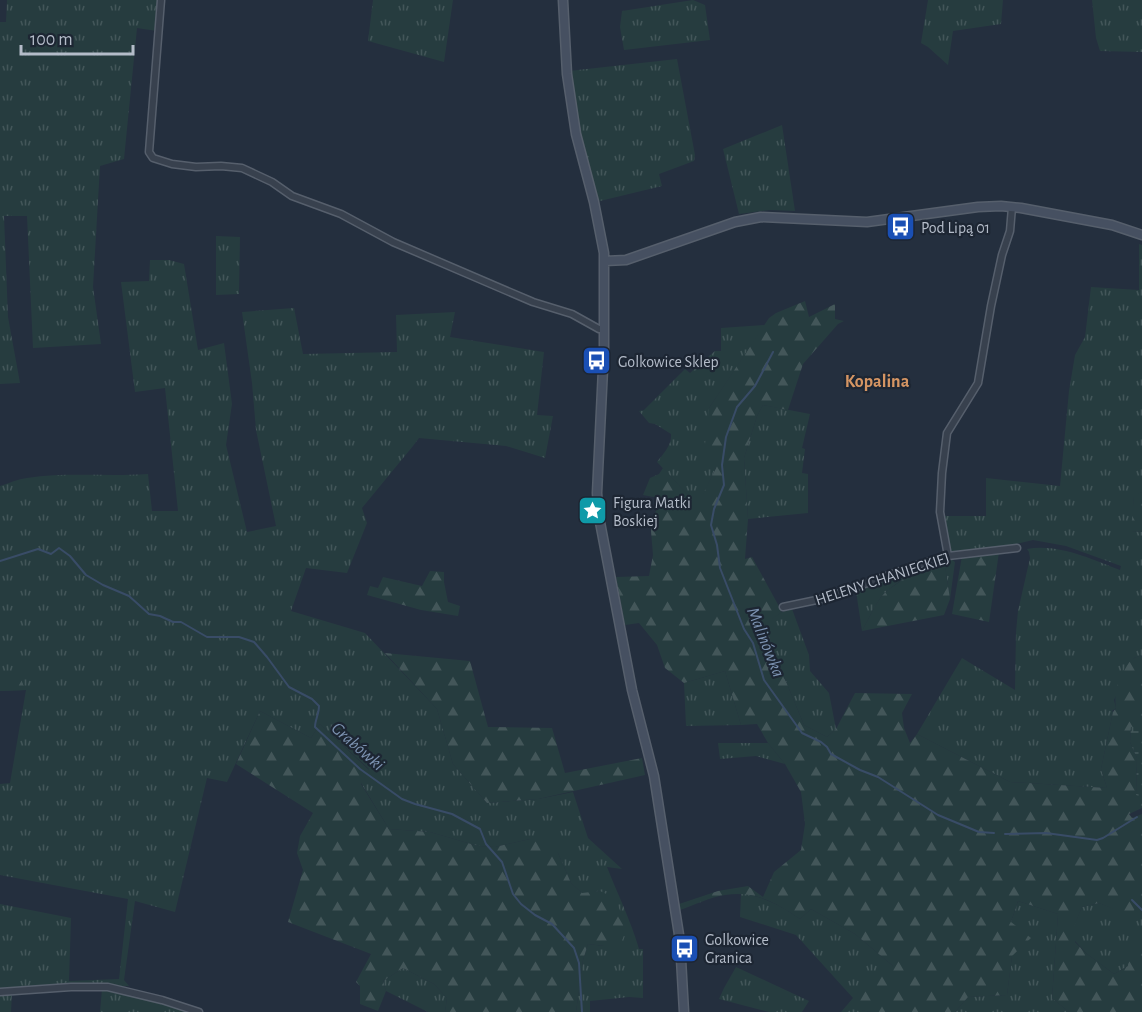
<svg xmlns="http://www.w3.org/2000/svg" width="1142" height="1012" viewBox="0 0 1142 1012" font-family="'Alegreya Sans',sans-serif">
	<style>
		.grass { fill: url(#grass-tufts) }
		.forest { fill: url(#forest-firs) }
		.wetland { fill: url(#wetland-marsh) }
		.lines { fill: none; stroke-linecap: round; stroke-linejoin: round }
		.stream { stroke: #394c67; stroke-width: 2 }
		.street-casing { stroke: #565f6c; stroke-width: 9 }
		.secondary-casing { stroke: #565f6c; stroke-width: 11 }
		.street { stroke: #38414e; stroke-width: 6 }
		.secondary { stroke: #465061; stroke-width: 8 }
		.labels { text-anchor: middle; stroke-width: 4.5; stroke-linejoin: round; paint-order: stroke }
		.poi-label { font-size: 16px; fill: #b4bcc9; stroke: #1d2633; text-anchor: start }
		.street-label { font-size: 16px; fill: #b4bcc9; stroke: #1d2633 }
		.neighbourhood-label { font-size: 18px; font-weight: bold; fill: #d59563; stroke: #1d2633 }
		.water-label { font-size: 18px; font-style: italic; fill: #7c92b1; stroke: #1d2633 }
	</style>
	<defs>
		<pattern id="grass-tufts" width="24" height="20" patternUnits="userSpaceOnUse" patternTransform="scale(1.5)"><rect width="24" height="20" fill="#263c3f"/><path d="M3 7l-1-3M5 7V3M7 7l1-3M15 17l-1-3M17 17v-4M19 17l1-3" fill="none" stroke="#435659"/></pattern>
		<pattern id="forest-firs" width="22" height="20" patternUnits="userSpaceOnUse" patternTransform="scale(1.5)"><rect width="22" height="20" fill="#263c3f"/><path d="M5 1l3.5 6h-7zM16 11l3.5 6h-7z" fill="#435659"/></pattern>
		<pattern id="wetland-marsh" width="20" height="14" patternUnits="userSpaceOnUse" patternTransform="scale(1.5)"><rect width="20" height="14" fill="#263c3f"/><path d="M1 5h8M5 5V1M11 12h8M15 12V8" fill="none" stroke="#435659"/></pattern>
	</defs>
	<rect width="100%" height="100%" fill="#242f3e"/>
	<path class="grass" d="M7 0H158L157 31 137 28 124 159 100 166 93 287 101 344 33 348 27 216H4L8 317 20 383 0 384V22H6Z
		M373 0H453L444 62 368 41Z
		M693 0 705 5 710 40 624 50 620 27 622 11Z
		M928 0H1003L1001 24 953 31 948 65 928 47 921 43Z
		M1092 0H1142V52L1100 51 1096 38Z
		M677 59 695 155 694 161 659 174 662 186 600 201 595 197 580 143 569 71Z
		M782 125 795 211 770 210 739 214 723 149Z
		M216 236 240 237 239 294 216 295Z
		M1139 244 1142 245V492L1134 496 1132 531 1142 532V655L1134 658 1114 700 1116 708 1112 711 1113 712 1101 769 1107 788 1010 782 917 734 962 658 1015 690 1016 632 1018 611 1030 558 1029 552 1027 549C1057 543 1092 559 1120 570L1121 566 1066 546 1033 540 1008 546 950 552 944 516H986V478L1060 486 1069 391 1075 355 1085 337 1091 287 1139 290Z
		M150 260H169L184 264 198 350 224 343 232 404 226 445 247 532 276 526 256 430 252 383 242 312 294 308 303 354 397 352 396 315 455 312 450 337 544 352 537 415 553 416 545 458 506 446 419 438 413 446 362 508 367 523 347 573 306 568 291 611 365 633 437 709 453 764 487 803 538 799 573 792 588 838 622 869 607 867C618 895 631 921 639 949H643V998L629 997 590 1001V1012H576L583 960 588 944 604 946 600 891 583 894 571 883 558 853 530 839 495 847 478 846 430 832 389 829 361 783 369 769 320 724 311 738 260 711 227 782 207 778 175 912 135 901 124 980 129 986H69L0 990V904L71 918 69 981 119 979 128 899 0 875V784L10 783 26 690 0 691V486C9 483 18 479 27 478 67 472 108 477 148 474L152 511H178L165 388 135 392 121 282 149 281Z
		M765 325 709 408 716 468 703 495H688L657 462C664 453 672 445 671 434L655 424 649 423 639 411 644 410 685 369 690 373 715 351H721V328Z
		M763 405 810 414 802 448 805 449 802 473 808 474V513L748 519 744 458 757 416Z
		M950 558 955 562 950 599 944 560Z
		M915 567C907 579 891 585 881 597 874 607 868 620 862 631L856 591Z
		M792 609 809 655 810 671 829 693 836 729 827 737 804 725 775 655 765 623 782 612Z
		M725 671 741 725 686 726 684 683Z
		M718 743H768L785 764 756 756 720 759Z
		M741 893C766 898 779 904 800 919L811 909 855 934 893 966 861 1010 871 1012H841L853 998 796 935 740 917Z
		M1142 900V940L1140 938 1128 966 1114 974 1087 954 1075 941V923L1082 907 1099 903 1130 915Z
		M1018 901 1058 914 1052 998 1069 1012H955L968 997 1007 995 1012 956 1011 922Z
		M736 967 809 1001 802 1012H769L719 999 724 988Z
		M403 968 434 984 447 998 445 1012H428L386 991 383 981Z
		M102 989 137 995 191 1012H100Z
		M12 992 11 1012H0V993Z"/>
	<path class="forest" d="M805 301 809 317 835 304V319L844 321 838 324 803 364 788 410 763 405 757 416 744 458 748 519 745 559 752 557 782 612 765 624 775 655 804 725 827 737 836 729 855 693 912 694 902 713 904 728 910 743 917 734 1010 782 1107 788 1101 769 1113 712 1116 708C1113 694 1121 667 1133 659 1135 657 1139 656 1142 655V727H1131L1130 742 1137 758 1136 794 1142 797V808L1129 814 1132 818 1142 814V900L1130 916 1099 903 1082 907 1075 924V942L1087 954 1114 974 1128 966 1129 950 1140 937 1142 940V1012H1069L1052 998 1058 914 1018 901 1011 922 1031 938 1012 956 1007 995 968 997 955 1012H871L861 1010 857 995 893 966 855 934 811 909 800 919C777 903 754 890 725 895 710 897 695 905 680 910L679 904 718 891 748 886 763 897 774 872 801 850 805 824 801 792 785 764 768 743 757 724 741 725 725 671 684 683 665 668 657 645 639 623 625 625 616 577 649 576 653 555 651 531 659 498 643 495 650 478 659 474 663 468 688 495 703 494 716 468 704 453 709 408 769 318 776 313Z
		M1142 492V532L1131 531 1134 495Z
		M999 552 989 622 952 614 962 556Z
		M944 559 950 599 944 615 862 631C868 620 874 607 881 597 891 585 907 580 915 567Z
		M430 571 444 572V582L448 602 460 606 458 616 421 610 367 595 370 586 378 588 383 577 422 586Z
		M385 653 470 661 488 727 552 728 565 773 642 758 645 775 538 799 487 803 453 764 437 709Z
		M18 675 26 690 0 691V676Z
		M260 711 311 738 320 724 369 770 361 784 389 829 430 832 478 846 495 847 530 839H548L558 853 571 883 582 893 600 891 615 898 627 928 621 943 604 946 588 944 583 960 576 1012H445L447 998 434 984 403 968 383 981 386 991 378 1011 360 1004V986L356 982 371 954 288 922 303 870 297 853 300 836 313 813 236 764Z"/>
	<path class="wetland" d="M1131 727H1142V797L1136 795 1137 758 1130 742Z"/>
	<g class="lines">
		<path class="stream" d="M773 352 755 386 737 407 726 437 722 465 724 485 714 509 711 525 717 545 720 568 744 629 753 643 764 680 802 733 821 742 827 747 831 754 860 770 878 777 938 815 979 832 994 833
			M0 561 38 549 51 554 59 548 70 556 86 575 103 585 129 596 149 614 160 616 173 622H181L207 637H239L254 642 267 657 289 687 312 699 319 706C319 714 315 720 315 727L360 769 402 799 415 804 452 814 480 829 486 844 502 862 513 894 521 904 535 915 552 924 574 948 579 963 582 1012
			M1005 834 1046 833 1097 840 1103 838 1137 817
			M1132 900 1142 910"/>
		<defs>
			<path id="street" d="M161 0 149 152 153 158 172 164 196 167 221 166 242 168 272 182 292 196 341 214 393 242 533 302 572 314 599 329H604
				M948 556 940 512 942 473 947 433 978 383 991 306 1002 255 1010 231 1012 207
				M783 607 826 598 917 565 948 556 1017 548
				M0 992 71 987H108L162 1000 199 1012"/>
			<path id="secondary" d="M563 0 567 74 576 134 594 202 604 253V348L597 493 599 517 632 690 654 776 680 941 684 1012
				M605 261 626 260 735 222 761 217 867 222 978 207 1001 206 1021 208 1112 225 1142 235"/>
		</defs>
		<use href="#street" class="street-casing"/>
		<use href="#secondary" class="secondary-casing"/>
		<use href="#street" class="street"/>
		<use href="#secondary" class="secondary"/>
	</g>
	<defs>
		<symbol id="bus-square" viewBox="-11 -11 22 22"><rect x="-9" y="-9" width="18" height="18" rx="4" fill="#1a4fb4" stroke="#1d2633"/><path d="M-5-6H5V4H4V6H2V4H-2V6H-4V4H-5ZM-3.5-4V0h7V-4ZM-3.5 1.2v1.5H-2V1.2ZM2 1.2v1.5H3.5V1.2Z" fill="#fff"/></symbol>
		<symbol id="sight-square" viewBox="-11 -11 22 22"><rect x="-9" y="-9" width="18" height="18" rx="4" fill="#0f9aa8" stroke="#1d2633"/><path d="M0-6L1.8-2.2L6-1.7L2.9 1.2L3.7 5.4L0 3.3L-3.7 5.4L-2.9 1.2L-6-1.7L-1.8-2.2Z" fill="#fff"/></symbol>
	</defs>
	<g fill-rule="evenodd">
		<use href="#bus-square" x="884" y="210" width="33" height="33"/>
		<use href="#bus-square" x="580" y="344" width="33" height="33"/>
		<use href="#sight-square" x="576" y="494" width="33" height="33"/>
		<use href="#bus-square" x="668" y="932" width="33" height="33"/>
	</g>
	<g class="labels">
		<g class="poi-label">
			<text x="921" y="233">Pod Lipą 01</text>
			<text x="618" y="367">Golkowice Sklep</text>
			<text x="613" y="508">Figura Matki<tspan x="613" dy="18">Boskiej</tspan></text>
			<text x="705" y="945">Golkowice<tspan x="705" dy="18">Granica</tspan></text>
		</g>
		<g class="street-label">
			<text transform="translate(882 578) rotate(-18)" y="6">HELENY CHANIECKIEJ</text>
		</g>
		<g class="neighbourhood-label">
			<text x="877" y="387">Kopalina</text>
		</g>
		<g class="water-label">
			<text transform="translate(766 642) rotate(68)" y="6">Malinówka</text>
			<text transform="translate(358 746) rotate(41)" y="6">Grabówki</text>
		</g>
	</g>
	<path d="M21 45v9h112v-9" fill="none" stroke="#b4bcc9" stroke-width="3"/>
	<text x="30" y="45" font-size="18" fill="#b4bcc9" stroke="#1d2633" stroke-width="4.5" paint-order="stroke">100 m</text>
</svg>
